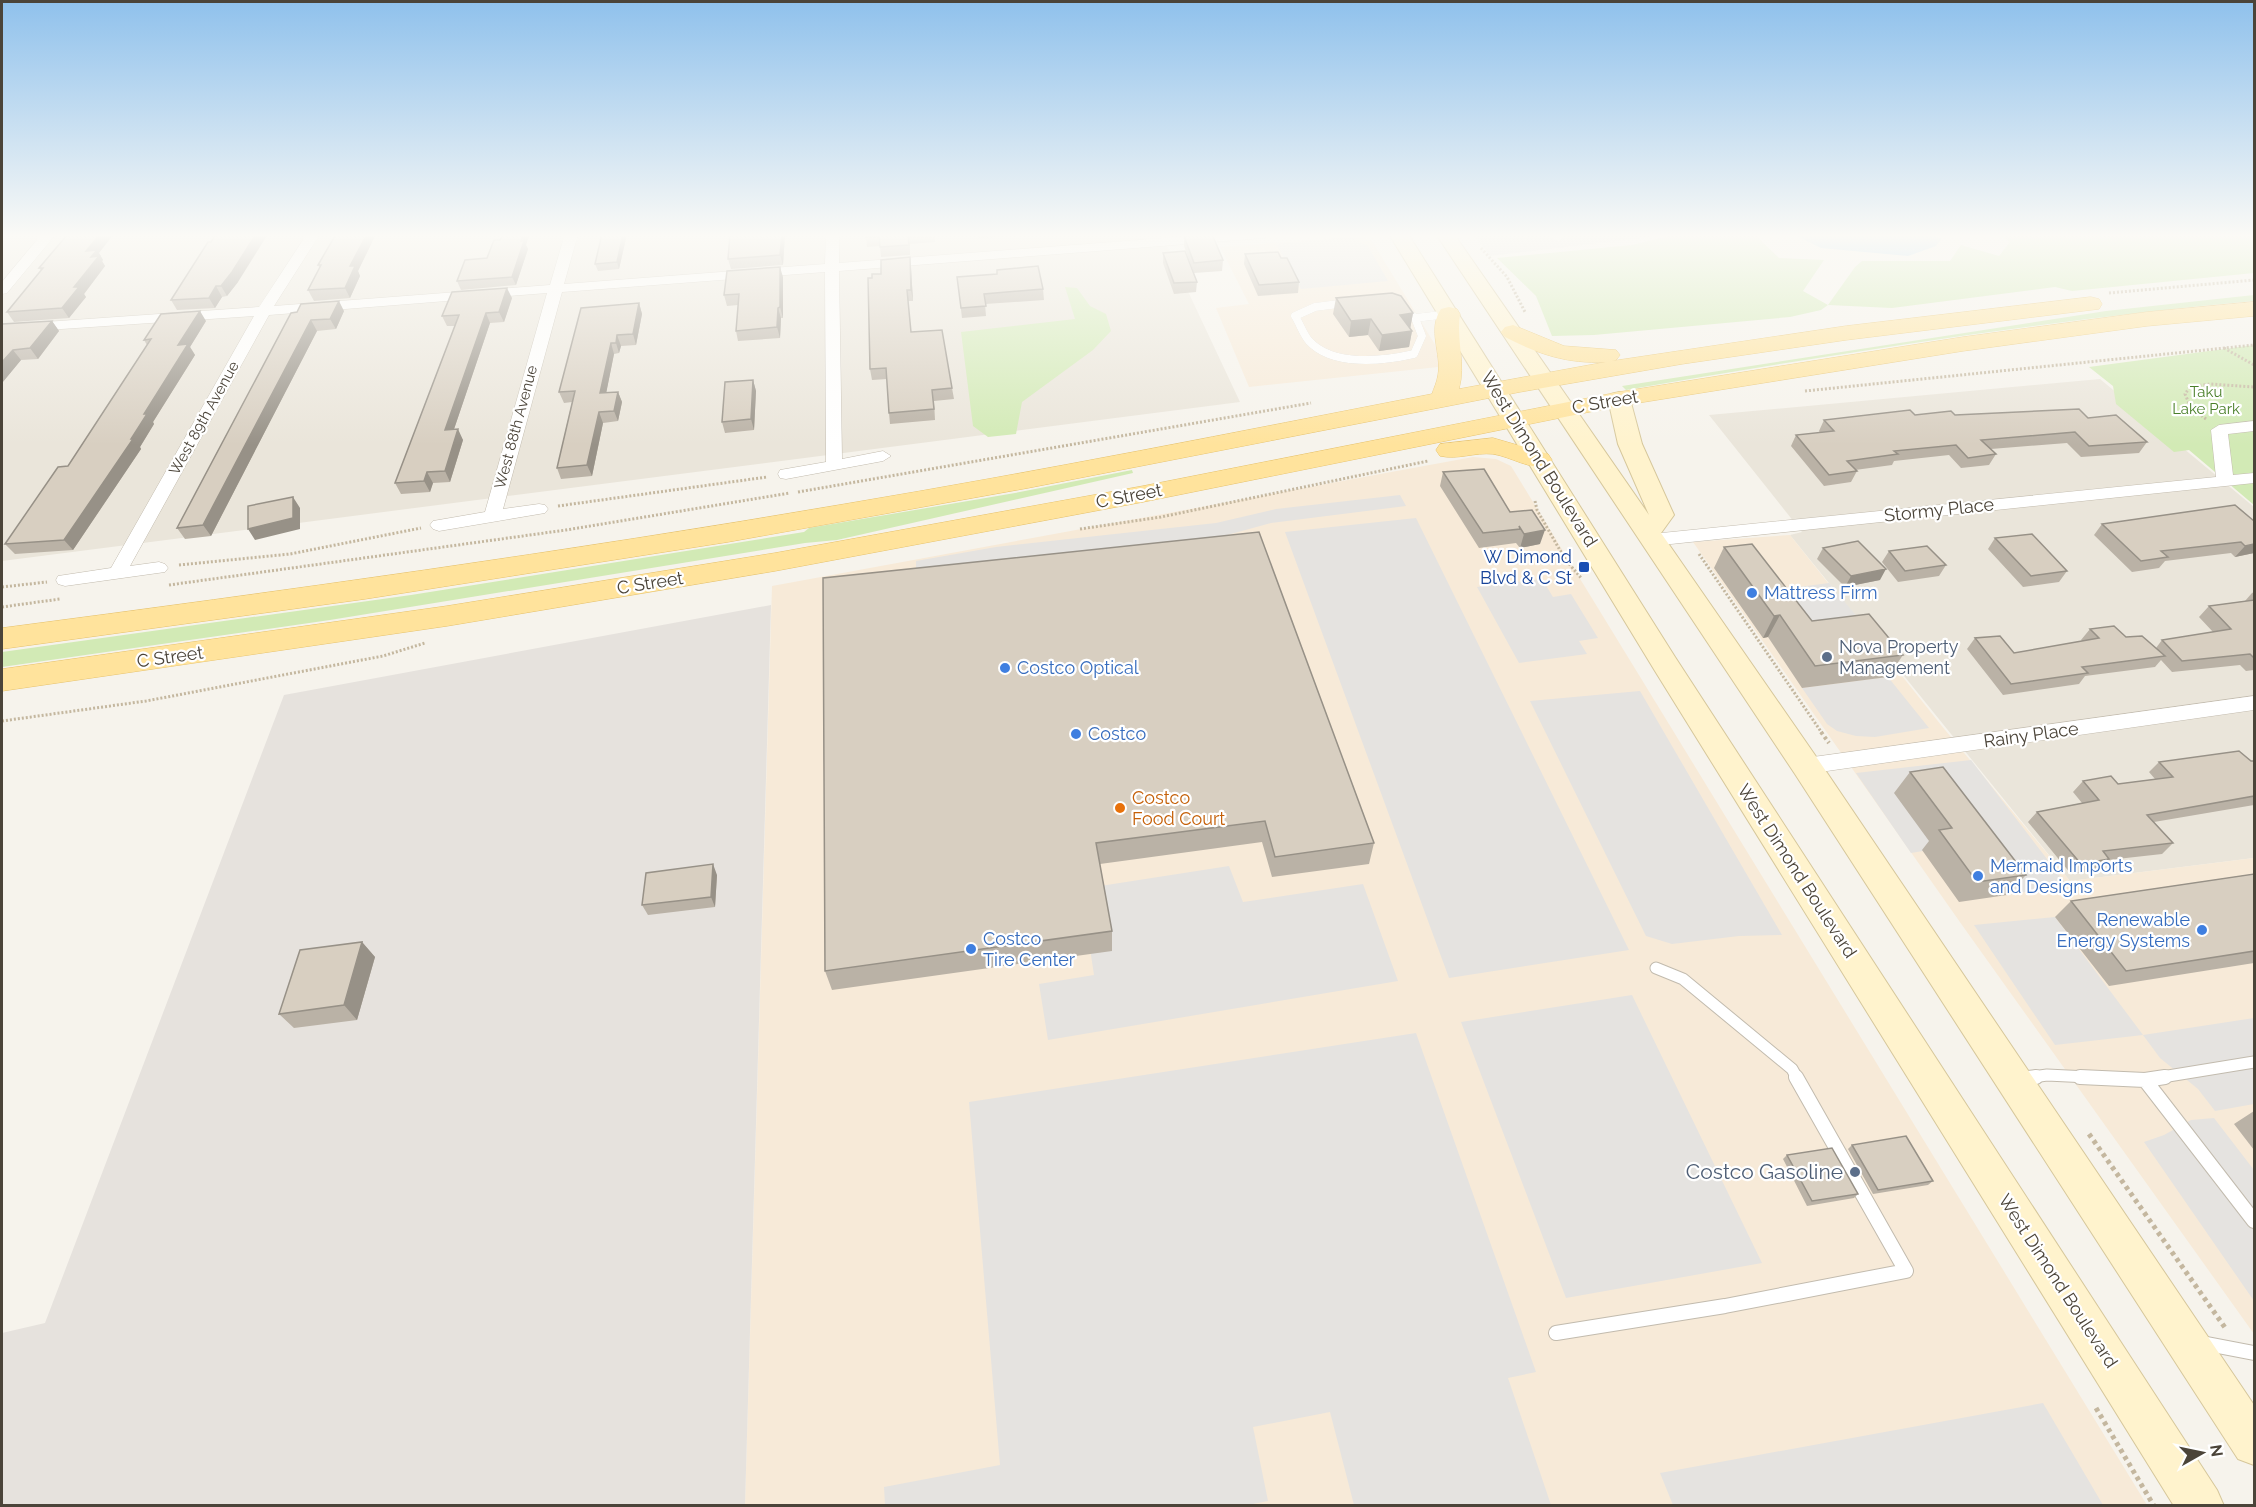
<svg xmlns="http://www.w3.org/2000/svg" width="2256" height="1507" viewBox="0 0 2256 1507" font-family="Raleway,sans-serif">
	<style>
		.residential { fill: #eae5da }
		.commercial { fill: #f7ead8 }
		.industrial { fill: #e6e2dd }
		.green { fill: #d2eab5 }
		.parking { fill: #e5e3e0 }
		.water { fill: #a9d4f2 }
		.lines { fill: none; stroke-linecap: round; stroke-linejoin: round }
		.service-far2-casing { stroke: #c2bbae; stroke-width: 8 }
		.service-far1-casing { stroke: #c2bbae; stroke-width: 13 }
		.service-casing { stroke: #c2bbae; stroke-width: 16 }
		.minor-casing { stroke: #c2bbae; stroke-width: 1 }
		.secondary-casing { stroke: #d6c79b; stroke-width: 2 }
		.primary-casing { stroke: #e6c16a; stroke-width: 1 }
		.path-far2 { stroke: #c4b79f; stroke-width: 3; stroke-dasharray: 2 2; stroke-linecap: butt }
		.path-far1 { stroke: #c4b79f; stroke-width: 4; stroke-dasharray: 3 3; stroke-linecap: butt }
		.path { stroke: #c4b79f; stroke-width: 5; stroke-dasharray: 4 4; stroke-linecap: butt }
		.service-far2 { stroke: #fff; stroke-width: 8 }
		.service-far1 { stroke: #fff; stroke-width: 11 }
		.service { stroke: #fff; stroke-width: 14 }
		.minor { fill: #fff; fill-rule: evenodd }
		.secondary { fill: #fff3cd; fill-rule: evenodd }
		.primary { fill: #ffe39c; fill-rule: evenodd }
		.wall { fill: #bab2a6 }
		.shaded-wall { fill: #979187 }
		.building { fill: #d8cfc1; stroke: #979187; stroke-width: 1.5 }
		.transit-dot { fill: #1a4fb4; stroke: #fff; stroke-width: 2 }
		.shop-dot { fill: #3f7fe0; stroke: #fff; stroke-width: 2 }
		.service-dot { fill: #5c6f8a; stroke: #fff; stroke-width: 2 }
		.food-dot { fill: #e8710a; stroke: #fff; stroke-width: 2 }
		.labels { text-anchor: middle; stroke-width: 4.5; stroke-linejoin: round; paint-order: stroke }
		.far-park-label { font-size: 15px; fill: #4a7f2a; stroke: #fff }
		.far-street-label { font-size: 15px; fill: #4b4439; stroke: #fff }
		.street-label { font-size: 18px; fill: #4b4439; stroke: #fff }
		.transit-label { font-size: 18px; fill: #164399; stroke: #fff; text-anchor: end }
		.shop-label { font-size: 18px; fill: #366cbe; stroke: #fff; text-anchor: start }
		.service-label { font-size: 18px; fill: #4e5e75; stroke: #fff; text-anchor: start }
		.food-label { font-size: 18px; fill: #c56008; stroke: #fff; text-anchor: start }
		.near-service-label { font-size: 21px; fill: #4e5e75; stroke: #fff; text-anchor: end }
	</style>
	<rect width="100%" height="100%" fill="#f6f3ec"/>
	<path class="residential" d="M2 234H1161L1240 402 2 561Z
		M2100 379 2254 507V858L2070 881 1790 535 1802 532 1709 415Z"/>
	<path class="commercial" d="M1357 237 1372 241 1448 366 1249 387 1216 308 1249 304 1220 247Z
		M1473 457 1496 459 1511 466 2147 1505 745 1506 772 586Z
		M1790 535 1941 725 2070 881 2254 858V1334L1962 925 1693 542Z"/>
	<path class="industrial" d="M771 605 745 1505H2V1333L45 1323 284 695Z"/>
	<path class="green" d="M1677 234H1754L1779 258 1824 260 1803 291 1828 305 1855 267 1862 261H1950L1961 245 1999 256 2010 242 1999 234H2254V273L2072 291 2055 287 1892 308 1828 305 1821 310 1790 317 1594 335 1552 336 1536 296 1497 258 1632 245Z
		M1065 287 1077 288 1090 306 1106 314 1111 331 1093 350 1022 402 1016 434 988 437 973 426 961 332 1075 319Z
		M2254 295V301C2044 320 1835 354 1626 390L1622 386 2106 311Z
		M2254 345V505L2189 450 2174 452 2116 404 2113 386 2089 367Z
		M1132 470 1133 473 837 540 805 543 330 620 2 667V652L411 595 804 532 809 528 1015 493Z"/>
	<path class="parking" d="M1473 234H1646L1649 237 1490 256Z
		M1350 237 1368 246 1388 281 1301 289 1276 244Z
		M1400 495 1406 506 1271 523 1220 537 916 571V561L996 547 1216 523 1276 509Z
		M1416 518 1629 950 1449 978 1285 532Z
		M1542 579 1553 597 1571 594 1598 638 1579 641 1587 654 1519 663 1477 587Z
		M1829 583 1863 624 1792 633 1762 592Z
		M1888 677 1929 728 1875 737 1856 736 1837 731 1827 724 1802 688Z
		M1640 691 1782 935 1739 936 1672 944 1646 936 1530 701Z
		M1971 760 2067 885 2007 895 1935 849 1911 853 1856 773Z
		M1229 866 1243 902 1363 884 1398 981 1048 1040 1039 984 1094 975 1081 889Z
		M2055 917 2143 1035 2254 1018V1104L2215 1111 2198 1089 2160 1058 2143 1035 2055 1045 1974 925Z
		M1632 995 1762 1263 1566 1298 1461 1022Z
		M1416 1033 1536 1372 1508 1378 1551 1505H1354L1330 1412 1253 1427 1268 1501 1243 1506 885 1505 884 1487 1000 1465 969 1102Z
		M2214 1118 2254 1170V1301L2144 1142 2164 1135 2191 1120Z
		M2043 1403 2103 1505H1673L1660 1473Z"/>
	<path class="water" d="M1793 234H1933L1941 239 1936 246 1908 256 1821 248Z"/>
	<g class="lines">
		<defs>
			<path id="service-far2" d="M1555 234 1558 237
				M1346 303 1315 307 1295 316C1300 324 1303 334 1309 341 1333 367 1383 361 1414 354L1422 336 1415 318
				M1402 307 1415 318 1449 314"/>
			<path id="service-far1" d="M1656 968 1683 979 1792 1069 1797 1078
				M2026 1078 2047 1075 2109 1078
				M2156 1078 2254 1062"/>
			<path id="service" d="M2080 1077 2145 1080 2165 1077
				M2020 1079 2036 1077
				M2145 1080 2254 1221
				M1556 1333 1725 1306 1906 1271 1796 1077
				M2202 1343 2254 1353"/>
			<path id="minor" d="M42 234H56L7 293 2 294V282Z
				M307 234H320L274 306 550 285 565 234H578L564 284 825 264 826 234H839V263L1217 234H1271L1264 238 839 271 842 459 883 451 891 456 883 461 786 479 780 478 778 474 780 470 826 462 825 272 562 292 503 509 539 504 545 505 548 509 545 513 539 514 439 531 433 529 430 525 433 521 485 512 547 293 269 315 130 566 159 562 165 564 168 568 165 572 65 586 58 584 56 580 58 576 111 568 254 316 2 333V325L259 307Z
				M2254 421V431L2228 434 2233 475 2254 473V483L1652 546 1646 544 1643 540 1646 536 1652 534 2216 477 2211 430 2219 425Z
				M2254 696V710L1806 774 1799 772 1795 766 1799 760 1806 758Z"/>
			<path id="secondary" d="M1389 234H1408L1675 657 2217 1490 2224 1506H2174L1655 671Z
				M1436 234H1454L1649 515 1618 444 1608 399 1611 394 1619 392 1627 394 1630 399 1642 444 1674 515 1661 533 1817 758 2254 1405V1465L2238 1459 1795 774Z"/>
			<path id="primary" d="M2091 297 2099 299 2102 304 2099 309 1846 340 1682 364 1520 392 1028 488 728 542 365 599 2 649V628C284 591 565 552 845 504 1042 471 1237 432 1432 394 1434 388 1437 382 1438 375 1442 354 1427 330 1441 309L1449 307 1457 309 1460 314C1456 340 1466 364 1459 389L1606 362C1567 364 1538 354 1505 337L1501 332 1505 327 1513 325 1564 346 1616 350 1620 355 1616 360 1612 361 1846 326Z
				M2254 302V316L2147 326 1963 351 1619 406 1143 502 775 571 447 626 2 691V669L447 606 775 553 1143 486 1619 392 1963 337 2147 312Z
				M1493 438 1548 454 1552 460 1548 466C1529 470 1512 457 1493 454 1475 452 1458 460 1440 456L1436 450 1440 444Z"/>
		</defs>
		<use href="#service-far2" class="service-far2-casing"/>
		<use href="#service-far1" class="service-far1-casing"/>
		<use href="#service" class="service-casing"/>
		<use href="#minor" class="minor-casing"/>
		<use href="#secondary" class="secondary-casing"/>
		<use href="#primary" class="primary-casing"/>
		<path class="path-far2" d="M1481 248 1507 277 1525 312
			M2109 293 2254 280
			M2224 348 2254 365
			M1805 391 2254 345
			M2206 419 2191 408 2185 394 2190 387 2210 384 2254 387
			M798 492 1311 403
			M1535 501 1537 510 1565 559 1582 579
			M558 506 767 477
			M1080 529 1161 517 1428 461
			M1699 554 1822 733
			M179 565 290 554 421 528
			M169 585 566 530 790 493
			M2 587 47 582
			M2 607 60 599
			M2 721 146 701 383 656 425 643"/>
		<path class="path-far1" d="M1821 732 1829 743"/>
		<path class="path" d="M2089 1134 2226 1329
			M2096 1408 2154 1506"/>
		<use href="#service-far2" class="service-far2"/>
		<use href="#service-far1" class="service-far1"/>
		<use href="#service" class="service"/>
		<use href="#minor" class="minor"/>
		<use href="#secondary" class="secondary"/>
		<use href="#primary" class="primary"/>
	</g>
	<path class="wall" d="M336 234H376L358 271 360 276 350 298 314 301 308 290 320 269 318 265Z
		M627 234 619 269 598 271 595 264Z
		M785 234 783 265 731 269 728 259Z
		M866 234H935V242L910 244V255L881 257 880 246 867 247Z
		M978 234H1055L979 238Z
		M1184 236 1223 260 1222 271 1194 273 1184 246Z
		M208 242 238 282 227 296 222 297 215 308 177 310 171 300Z
		M526 245 528 249 516 285 461 290 457 281 487 258Z
		M99 253 103 260 102 261 105 266 84 294 86 297 69 318 14 322 7 312 41 271 39 268Z
		M1163 253 1197 282 1196 292 1174 294 1163 263Z
		M1245 254 1281 258 1299 282 1298 293 1258 296 1244 264Z
		M911 268 913 301H908L911 332 952 388 954 399 934 401 935 420 890 424 889 413 887 379 872 380 870 369 872 278Z
		M783 277V318H781L780 338 738 341 736 331 738 305 727 306 724 295Z
		M957 277 1043 289 1044 300 985 304 986 316 962 318Z
		M512 298 504 322 490 323 454 429 463 440 450 482 433 483 430 492 401 494 395 483 455 326H447L442 316Z
		M1336 298 1413 313 1410 329 1412 331 1409 347 1379 351 1368 335 1349 337 1333 314Z
		M639 303 642 314 636 345 621 346 619 353 614 354 606 393 618 392 622 402 618 421 603 423 592 476 561 479 557 468 572 402 564 403 559 392Z
		M344 311 336 329 317 331 211 536 185 539 177 528 291 313Z
		M52 321 59 331 38 359 21 360 2 383V324Z
		M206 321 190 347 195 355 153 422 154 424 140 447 141 449 73 550 15 554 5 544 68 466 147 345 144 340Z
		M753 380 756 391 754 430 725 433 722 422Z
		M1915 415H1955L2088 418 2147 442 2139 453 2081 457 2067 443 1991 449 1996 454 1989 465 1961 468 1949 455 1894 461 1892 465 1855 470 1857 471 1851 482 1824 486 1791 446 1796 435 1820 433 1819 431 1824 420Z
		M1443 472 1510 512 1540 544 1520 548 1516 543 1479 548 1440 486Z
		M2235 505 2254 553 2235 557 2231 553 2165 561 2159 568 2132 572 2094 535 2102 524Z
		M1995 538 2067 571 2059 582 2023 587 1988 549Z
		M1724 547 1812 621 1903 655 1888 677 1802 688 1768 637 1763 638 1714 568Z
		M1823 548 1880 580 1845 587 1817 559Z
		M1889 551 1946 565 1939 576 1898 582 1882 562Z
		M823 578 1374 843 1369 864 1272 877 1262 842 1100 864 1112 931V951L832 990 825 971Z
		M2254 592V670L2246 671 2240 665 2172 672 2161 660 2155 667 2085 676 2079 684 2003 695 1967 649 1975 638 2014 653 2082 641 2081 640 2090 629 2126 637 2156 648 2162 640 2213 632 2199 617 2209 606 2245 601 2252 593Z
		M2251 761H2254V805L2154 822 2173 843 2162 854 2108 860 2099 870 2071 874 2028 822 2037 812 2082 803 2073 792 2083 781 2118 784 2155 779 2149 772 2159 762Z
		M1910 772 2026 875 2007 895 1959 902 1922 850 1929 841 1894 793Z
		M2254 874V963L2109 986 2055 917 2071 901Z
		M717 875 715 907 648 915 642 905Z
		M362 942 375 957 357 1020 294 1028 279 1014Z
		M2254 1111V1150L2234 1124Z
		M1852 1145 1933 1181 1928 1185 1873 1194 1848 1149Z
		M1787 1155 1858 1194 1854 1198 1807 1206 1783 1159Z"/>
	<path class="shaded-wall" d="M2 234H6L2 239Z
		M100 234H114L99 253 103 260 102 261 105 266 84 294 86 297 69 318 62 308 74 287 86 251Z
		M256 234H268L238 282 227 296 221 286Z
		M367 234H376L358 271 360 276 350 298 345 288 350 266Z
		M524 234H530L526 245 528 249 516 285 512 277Z
		M623 234H627L619 269 617 262Z
		M782 234H785L783 265 780 255Z
		M910 257 911 268 913 301 911 290Z
		M780 267 783 277V318L780 307Z
		M216 286 222 297 215 308 209 298Z
		M507 288 512 298 504 322 499 312Z
		M339 301 344 311 336 329 330 319Z
		M639 303 642 314 636 345 633 334Z
		M778 308 781 318 780 338 777 327Z
		M200 311 206 321 190 347 195 355 153 422 154 424 140 447 141 449 73 550 64 540 131 439 144 414 178 345Z
		M486 313 490 323 450 441 445 430Z
		M1413 313 1410 329 1400 315Z
		M1371 319 1368 335 1349 337 1351 321Z
		M311 320 317 331 211 536 203 525Z
		M52 321 59 331 38 359 30 348Z
		M1412 331 1409 347 1379 351 1382 335Z
		M617 335 621 346 619 353 616 343Z
		M611 343 614 354 604 404 600 393Z
		M13 350 21 360 2 383V362Z
		M753 380 756 391 754 430 751 419Z
		M618 392 622 402 618 421 614 411Z
		M599 412 603 423 592 476 587 465Z
		M458 429 463 440 450 482 445 471Z
		M427 472 433 483 430 492 424 481Z
		M293 497 300 508V529L255 540 248 529Z
		M1545 530 1540 544 1520 548 1524 534Z
		M2254 544V553L2235 557 2245 546Z
		M1886 569 1880 580 1845 587 1851 576Z
		M1780 615 1768 637 1763 638 1774 616Z
		M713 864 717 875 715 907 711 897Z
		M362 942 375 957 357 1020 344 1005Z"/>
	<path class="building" d="M68 234H100L86 251 97 250 91 257 99 256 74 287H79L62 308 7 312 43 268H39Z
		M216 234H256L232 272 221 286H216L209 298 171 300 208 242H211Z
		M336 234H367L350 266H355L345 288 308 290 321 265H318Z
		M503 234H524L521 241H524L512 277 457 281 465 260 487 258 494 240H500Z
		M602 234H623L617 262 595 264Z
		M730 234H782L780 255 728 259Z
		M866 234H908L909 245 880 247 879 236 866 237Z
		M1212 234 1223 260 1194 263 1184 236Z
		M1185 251 1197 282 1174 283 1163 253Z
		M1278 252 1281 258H1287L1299 282 1259 285 1245 254Z
		M910 257 911 290H907L911 332 942 330 952 388 932 390 934 409 889 413 886 368 870 369 868 278H872V274H881V260Z
		M1038 266 1043 289 984 294 986 306 961 308 957 277 997 274V270Z
		M780 267V307L778 308 777 327 736 331 739 294 724 295 727 271Z
		M507 288 499 312 486 313 445 430 458 429 445 471 427 472 424 481 395 483 459 315 442 316 452 292Z
		M1392 293 1401 296 1413 313 1400 315 1412 331 1382 335 1371 319 1351 321 1336 298Z
		M339 301 330 319 311 320 203 525 177 528 291 313 297 312 301 304Z
		M639 303 633 334 617 335 616 343H611L600 393 618 392 614 411 599 412 587 465 557 468 575 391 559 392 581 308Z
		M200 311 178 345 188 344 144 414H147L131 439H133L64 540 5 544 58 467 68 466 151 339 144 340 161 314Z
		M52 321 30 348 13 350 2 362V324Z
		M753 380 751 419 722 422 725 382Z
		M2079 409 2088 418 2116 415 2147 442 2089 446 2075 432 1981 440 1996 454 1968 458 1956 445 1894 451 1898 454 1847 461 1857 471 1829 475 1796 435 1834 431 1824 420 1910 410 1915 415 1951 411 1955 415Z
		M1484 469 1510 512 1532 510 1545 530 1524 534 1519 526 1520 529 1483 533 1443 472Z
		M293 497V518L248 529V506Z
		M2235 505 2254 521V544L2245 546 2241 542 2161 551 2168 557 2141 561 2102 524Z
		M1259 532 1374 843 1275 857 1265 821 1096 843 1112 931 825 971 823 578Z
		M2032 534 2067 571 2031 576 1995 538Z
		M1858 541 1886 569 1851 576 1823 548Z
		M1752 544 1812 621 1869 614 1903 655 1815 666 1780 615 1774 616 1724 547Z
		M1927 546 1946 565 1905 571 1889 551Z
		M2254 600V658L2250 654 2182 661 2162 640 2231 629 2209 606Z
		M2114 626 2126 637 2142 636 2165 656 2082 667 2088 673 2011 684 1975 638 2000 636 2014 653 2099 638 2090 629Z
		M2239 751 2251 761H2254V796L2147 815 2173 843 2103 851 2109 859 2081 864 2037 812 2099 800 2083 781 2111 776 2118 784 2173 777 2159 762Z
		M1943 767 2026 875 1977 882 1939 830 1952 828 1910 772Z
		M713 864 711 897 642 905 646 873Z
		M2254 874V951L2126 971 2071 901Z
		M362 942 344 1005 279 1014 300 950Z
		M1906 1136 1933 1181 1878 1190 1852 1145Z
		M1832 1148 1858 1194 1812 1201 1787 1155Z"/>
	<linearGradient id="sky" x2="0" y2="1"><stop stop-color="#8fc1ec"/><stop offset="0.53" stop-color="#fbfaf6"/><stop offset="1" stop-color="#fbfaf6" stop-opacity="0"/></linearGradient>
	<rect width="2256" height="445" fill="url(#sky)"/>
	<rect class="transit-dot" x="1578" y="561" width="12" height="12" rx="3"/>
	<g class="shop-dot">
		<circle cx="1752" cy="593" r="6"/>
		<circle cx="1005" cy="668" r="6"/>
		<circle cx="1076" cy="734" r="6"/>
		<circle cx="1978" cy="876" r="6"/>
		<circle cx="2202" cy="930" r="6"/>
		<circle cx="971" cy="949" r="6"/>
	</g>
	<g class="service-dot">
		<circle cx="1827" cy="657" r="6"/>
		<circle cx="1855" cy="1172" r="6"/>
	</g>
	<circle class="food-dot" cx="1120" cy="808" r="6"/>
	<g class="labels">
		<g class="far-park-label">
			<text x="2206" y="397">Taku<tspan x="2206" dy="17">Lake Park</tspan></text>
		</g>
		<g class="far-street-label">
			<text transform="translate(204 418) rotate(-61)" y="5">West 89th Avenue</text>
			<text transform="translate(516 427) rotate(-75)" y="5">West 88th Avenue</text>
		</g>
		<g class="street-label">
			<text transform="translate(1605 402) rotate(-10)" y="6">C Street</text>
			<text transform="translate(1539 459) rotate(58)" y="6">West Dimond Boulevard</text>
			<text transform="translate(1129 496) rotate(-11)" y="6">C Street</text>
			<text transform="translate(1939 510) rotate(-6)" y="6">Stormy Place</text>
			<text transform="translate(650 583) rotate(-9)" y="6">C Street</text>
			<text transform="translate(170 657) rotate(-8)" y="6">C Street</text>
			<text transform="translate(2031 735) rotate(-8)" y="6">Rainy Place</text>
			<text transform="translate(1797 871) rotate(57)" y="6">West Dimond Boulevard</text>
			<text transform="translate(2058 1281) rotate(57)" y="6">West Dimond Boulevard</text>
		</g>
		<g class="transit-label">
			<text x="1572" y="563">W Dimond<tspan x="1572" dy="21">Blvd &amp; C St</tspan></text>
		</g>
		<g class="shop-label">
			<text x="1764" y="599">Mattress Firm</text>
			<text x="1017" y="674">Costco Optical</text>
			<text x="1088" y="740">Costco</text>
			<text x="1990" y="872">Mermaid Imports<tspan x="1990" dy="21">and Designs</tspan></text>
			<text x="2190" y="926" text-anchor="end">Renewable<tspan x="2190" dy="21">Energy Systems</tspan></text>
			<text x="983" y="945">Costco<tspan x="983" dy="21">Tire Center</tspan></text>
		</g>
		<g class="service-label">
			<text x="1839" y="653">Nova Property<tspan x="1839" dy="21">Management</tspan></text>
		</g>
		<g class="food-label">
			<text x="1132" y="804">Costco<tspan x="1132" dy="21">Food Court</tspan></text>
		</g>
		<g class="near-service-label">
			<text x="1843" y="1179">Costco Gasoline</text>
		</g>
	</g>
	<rect width="2256" height="1507" fill="none" stroke="#4b4439" stroke-width="6"/>
	<g transform="translate(2202 1453) rotate(81)" stroke="#ffffff" stroke-width="4.5" paint-order="stroke">
	<path d="M0-4.5L10 22L0 15L-10 22Z" fill="#4b4439"/>
	<text y="-9" font-size="16" font-weight="bold" text-anchor="middle" fill="#4b4439">N</text>
	</g>
</svg>
